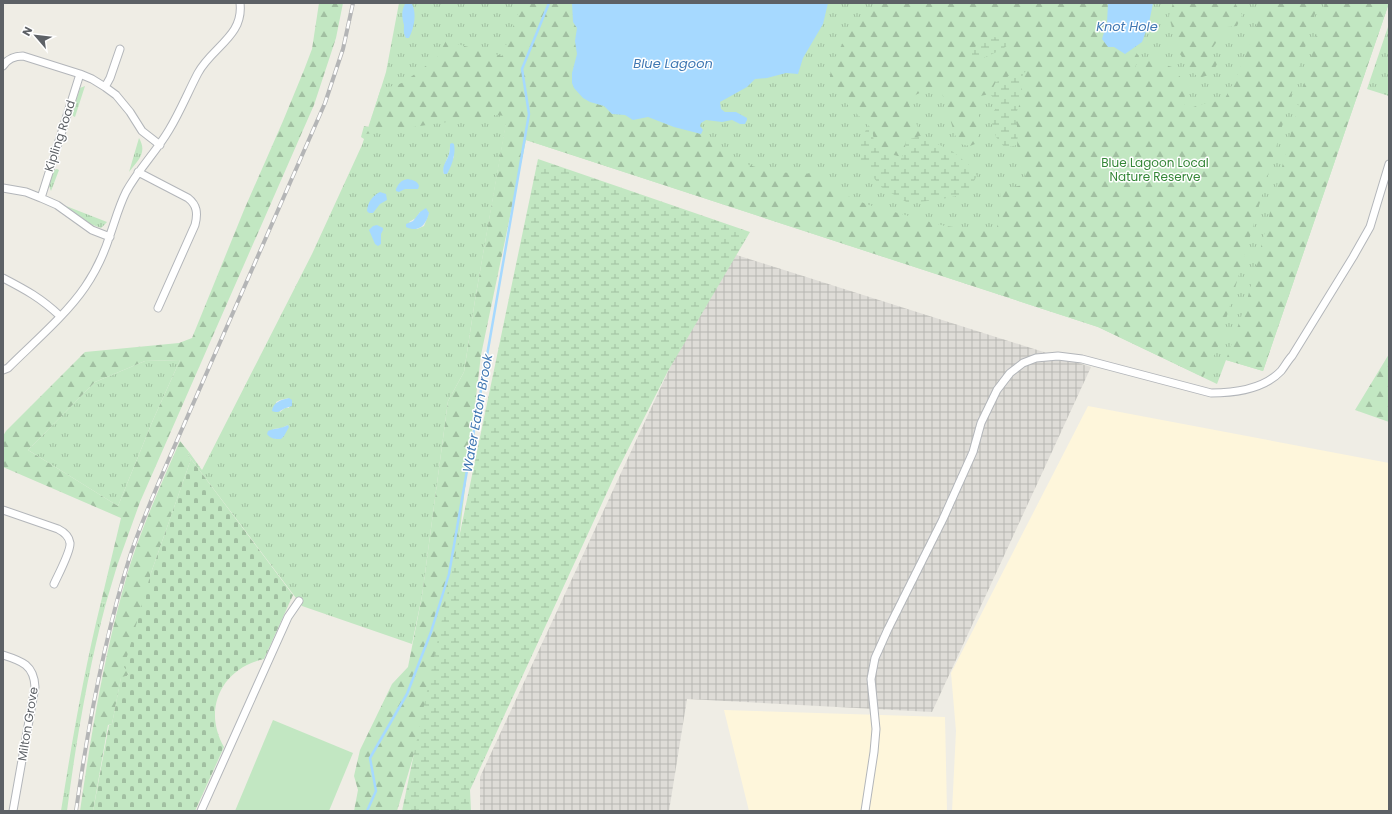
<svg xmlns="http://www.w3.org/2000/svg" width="1392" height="814" viewBox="0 0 1392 814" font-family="Poppins,sans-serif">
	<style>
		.commercial { fill: #fef6db }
		.industrial { fill: url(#industrial-grid) }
		.grass { fill: url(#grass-tufts); fill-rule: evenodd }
		.forest { fill: url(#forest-firs); fill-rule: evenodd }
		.wetland { fill: url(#wetland-marsh) }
		.cemetery { fill: url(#cemetery-stones) }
		.garden { fill: #c2e7c2 }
		.water { fill: #a6d9ff }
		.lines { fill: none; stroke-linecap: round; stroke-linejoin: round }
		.stream { stroke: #a6d9ff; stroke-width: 2.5 }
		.minor-casing { stroke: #b3b6ba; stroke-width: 9 }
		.minor { stroke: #fff; stroke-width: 7 }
		.rail-casing { stroke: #b4b5b6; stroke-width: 4 }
		.rail { stroke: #fff; stroke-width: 2.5; stroke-dasharray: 8; stroke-linecap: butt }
		.labels { text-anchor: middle; stroke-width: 3; stroke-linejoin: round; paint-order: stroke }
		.street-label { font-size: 12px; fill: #5d6166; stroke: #fff }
		.park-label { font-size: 12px; fill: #348637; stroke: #fff }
		.water-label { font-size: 13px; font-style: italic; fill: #4078b3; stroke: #fff }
	</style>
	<defs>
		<pattern id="industrial-grid" width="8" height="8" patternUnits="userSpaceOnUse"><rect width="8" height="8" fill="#dedcd7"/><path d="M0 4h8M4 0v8" fill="none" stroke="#b7b6b2"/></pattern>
		<pattern id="grass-tufts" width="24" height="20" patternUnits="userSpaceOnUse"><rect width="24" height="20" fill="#c2e7c2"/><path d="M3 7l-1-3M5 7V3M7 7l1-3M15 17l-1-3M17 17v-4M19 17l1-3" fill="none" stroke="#a1bfa1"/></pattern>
		<pattern id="forest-firs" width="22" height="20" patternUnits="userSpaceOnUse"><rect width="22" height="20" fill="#c2e7c2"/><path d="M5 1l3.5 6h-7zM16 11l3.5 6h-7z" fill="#a1bfa1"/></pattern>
		<pattern id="wetland-marsh" width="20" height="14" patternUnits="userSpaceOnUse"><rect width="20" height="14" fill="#c2e7c2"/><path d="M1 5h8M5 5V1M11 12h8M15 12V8" fill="none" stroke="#a1bfa1"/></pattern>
		<pattern id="cemetery-stones" width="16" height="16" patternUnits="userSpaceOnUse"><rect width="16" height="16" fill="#c2e7c2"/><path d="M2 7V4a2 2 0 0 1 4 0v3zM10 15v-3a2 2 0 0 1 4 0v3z" fill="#a1bfa1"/></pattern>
	</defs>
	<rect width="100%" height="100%" fill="#efede5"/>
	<path class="commercial" d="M1088 406 1389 463V811H952L956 731 951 673Z
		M724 710 945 717 947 811H749Z"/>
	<path class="industrial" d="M724 251 1091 367 932 712 687 699 669 811H480V777Z"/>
	<path class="grass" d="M399 3H1389L1263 371 1226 360 1217 384 1098 327 526 140 506 124 475 300 464 372 448 401 422 596 412 644 302 606 188 455 189 452 202 470 312 254 362 145 364 139 361 137 364 126 369 127 386 72ZM450 144H454V157L444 174C442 167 447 161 449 154 450 151 450 147 450 144ZM420 212 429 213 424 226 417 229 409 222 416 218ZM289 398V408H285L280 412 276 402 280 400ZM288 425 275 439 273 429 282 428Z
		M1389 24V96L1367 89Z
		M85 86 75 117 73 116 72 114 80 88Z
		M139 138C148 153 137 161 129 172Z
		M57 169 59 170 51 191 49 186 54 170Z
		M66 206 107 222 101 228 90 224Z
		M180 360 153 420 118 506 28 450 95 382 145 361Z
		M101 602 106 603C88 671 76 741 67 811H61C72 741 84 671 101 602Z"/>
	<path class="forest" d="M319 3H343L336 38 314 105 140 502 117 566 106 603 101 602 121 518 3 467V436L6 431 85 352 179 343 192 338 244 210 283 121 304 70 312 49ZM180 360 153 420 118 506 28 450 95 382 145 361Z
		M522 3H572L573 21 577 28 575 41 577 54 572 73 574 88 583 98 590 102 604 106 612 114 625 115 633 120 648 117 674 127 701 134 729 154 749 165 772 172 818 174 851 198 869 205 945 226 996 232 1001 208 1000 190 1027 184 1017 145 1018 132 1015 117 1019 105 1025 96 1019 83 1023 74 1039 57C1023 62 1014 77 996 82L990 94 980 96 978 137 975 144 970 146 960 144 955 135 941 90 928 89 907 99 921 136 906 140 905 150 902 157 888 154 874 142 872 129 846 103 843 95 833 92C832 89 830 86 830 83 828 55 858 19 879 3H1108L1107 24 1102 39 1125 54 1132 48 1139 56 1135 68 1138 69 1147 59 1172 67 1186 84 1184 104 1190 108 1206 103 1224 100 1237 76 1265 3H1318L1217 350 1203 377 1098 327 526 140 481 355 446 647 397 811H354L358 790 354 776 360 750 392 684 408 667 422 596 448 401 464 372 475 300 507 116 494 115 366 134 381 88 394 86 404 82 427 65 436 59 446 41 502 56Z
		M1173 3H1235L1242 15 1237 26 1227 27 1211 50 1217 64 1212 74 1199 78 1191 71 1178 51 1169 16Z
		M1325 3H1389L1263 371 1226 360 1247 300Z
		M1389 354V422L1355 410Z
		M180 441 189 452 188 455 191 459 151 573 129 673 127 676 121 678 112 724 108 725 93 811H80C92 728 106 644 130 565 144 522 162 482 180 441Z"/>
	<path class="wetland" d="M994 37 1007 39 1011 43 1001 50 979 60 972 57V50L982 40Z
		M1040 56 1023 74 1019 83 1025 96 1019 105 1015 117 1018 132 1017 145 1005 148 996 137 991 119 993 112 998 106V104L990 94 996 82C1013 77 1024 63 1040 56Z
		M872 129 874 142 888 154 902 157 905 150 906 140 921 136 952 151 969 165 977 176 966 194 937 200 908 203 881 187 860 160V141L866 130Z
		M538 159 750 232 668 371 615 475 470 790 471 811H402Z"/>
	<path class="cemetery" d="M191 459 293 595 264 659C222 668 202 709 224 747L195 811H93L109 725 112 724 121 677 127 676 129 673 124 667 151 573Z"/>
	<path class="garden" d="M273 720 353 753 329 811H235Z"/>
	<path class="water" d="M410 3 412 4C417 14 414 28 409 38H406C403 34 404 30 404 25 402 17 401 12 405 4Z
		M572 3H828L823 24 803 58 798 74 786 73 767 78 755 79 747 87 720 102 721 109 725 112H736L747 118V120L745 124H740L732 120 722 122 706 120 701 123 700 126 703 130 701 134 674 127 648 117 633 120 625 115 612 114 604 106 590 102 583 98 574 88 572 83V73L577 54 575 41 577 28 573 22Z
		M1108 3H1153L1149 23 1142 42 1125 54 1114 47H1108L1102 39 1107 23Z
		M452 143 454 144C456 154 452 165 447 174H444C441 167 447 161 449 154 450 151 450 147 450 144Z
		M408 179C412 180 418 181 419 186L418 189H405L399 192 396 191V189C399 183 401 180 408 179Z
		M380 192 386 194 387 200 380 204 373 213H369L367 211C368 202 372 196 380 192Z
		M426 208 429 213C426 225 419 233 406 227V224L413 221 420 212Z
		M377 225 383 228V230L381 234V244L378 246 375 244 369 230 373 226Z
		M289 398 292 400V406C290 407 288 407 286 408 280 410 279 414 272 411 273 402 281 400 289 398Z
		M288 425 289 427 284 436 281 439C275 439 271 439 267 434L268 431C275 428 281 429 288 425Z"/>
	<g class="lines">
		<path class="stream" d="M367 811 376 791 370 758 407 694 431 632 449 574 529 114 522 69 549 3"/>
		<defs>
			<path id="minor" d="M3 66C8 58 15 56 23 56L80 74 92 79 105 87 116 95 130 112 142 131 160 145
				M105 87 110 78 120 49
				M138 172 188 198C197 205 198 213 195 225L158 308
				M3 188 26 192 41 198 57 205 92 230 110 237
				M41 198 80 74
				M3 278C26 290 41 298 60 316
				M3 370 8 368C32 344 66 315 85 287 96 271 104 254 110 235 115 221 119 206 126 192 138 170 156 152 169 130 180 112 188 92 198 73 212 47 244 36 240 3
				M3 510 58 529C64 532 69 536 70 543 71 551 58 575 54 584
				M3 655C22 661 34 665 35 687L13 811
				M201 811 288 617 299 601
				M865 811 874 752 876 729 871 679 875 658 888 629 943 519 973 452 981 423 997 390 1010 373 1023 363 1036 358 1058 356 1082 359 1211 393C1235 393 1264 389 1281 371 1285 366 1288 360 1292 356L1353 257 1370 227 1389 164"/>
		</defs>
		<use href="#minor" class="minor-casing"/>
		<use href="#minor" class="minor"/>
		<defs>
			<path id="rail" d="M76 811C88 725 104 639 130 556 139 529 150 503 161 477L325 103 343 49 353 3"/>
		</defs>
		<use href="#rail" class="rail-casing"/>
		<use href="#rail" class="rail"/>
	</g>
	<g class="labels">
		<g class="street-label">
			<text transform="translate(60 136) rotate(-72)" y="4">Kipling Road</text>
			<text transform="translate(28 724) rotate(-81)" y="4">Milton Grove</text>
		</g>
		<g class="park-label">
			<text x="1155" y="167">Blue Lagoon Local<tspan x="1155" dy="14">Nature Reserve</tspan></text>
		</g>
		<g class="water-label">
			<text x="1127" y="31">Knot Hole</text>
			<text x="673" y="68">Blue Lagoon</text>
			<text transform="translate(477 413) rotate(-80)" y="5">Water Eaton Brook</text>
		</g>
	</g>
	<rect width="1392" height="814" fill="none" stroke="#5d6166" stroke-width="8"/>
	<g transform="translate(36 36) rotate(298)" stroke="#ffffff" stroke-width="3" paint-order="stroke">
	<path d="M0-3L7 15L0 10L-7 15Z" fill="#5d6166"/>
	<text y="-6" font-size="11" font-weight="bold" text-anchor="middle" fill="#5d6166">N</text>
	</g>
</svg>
